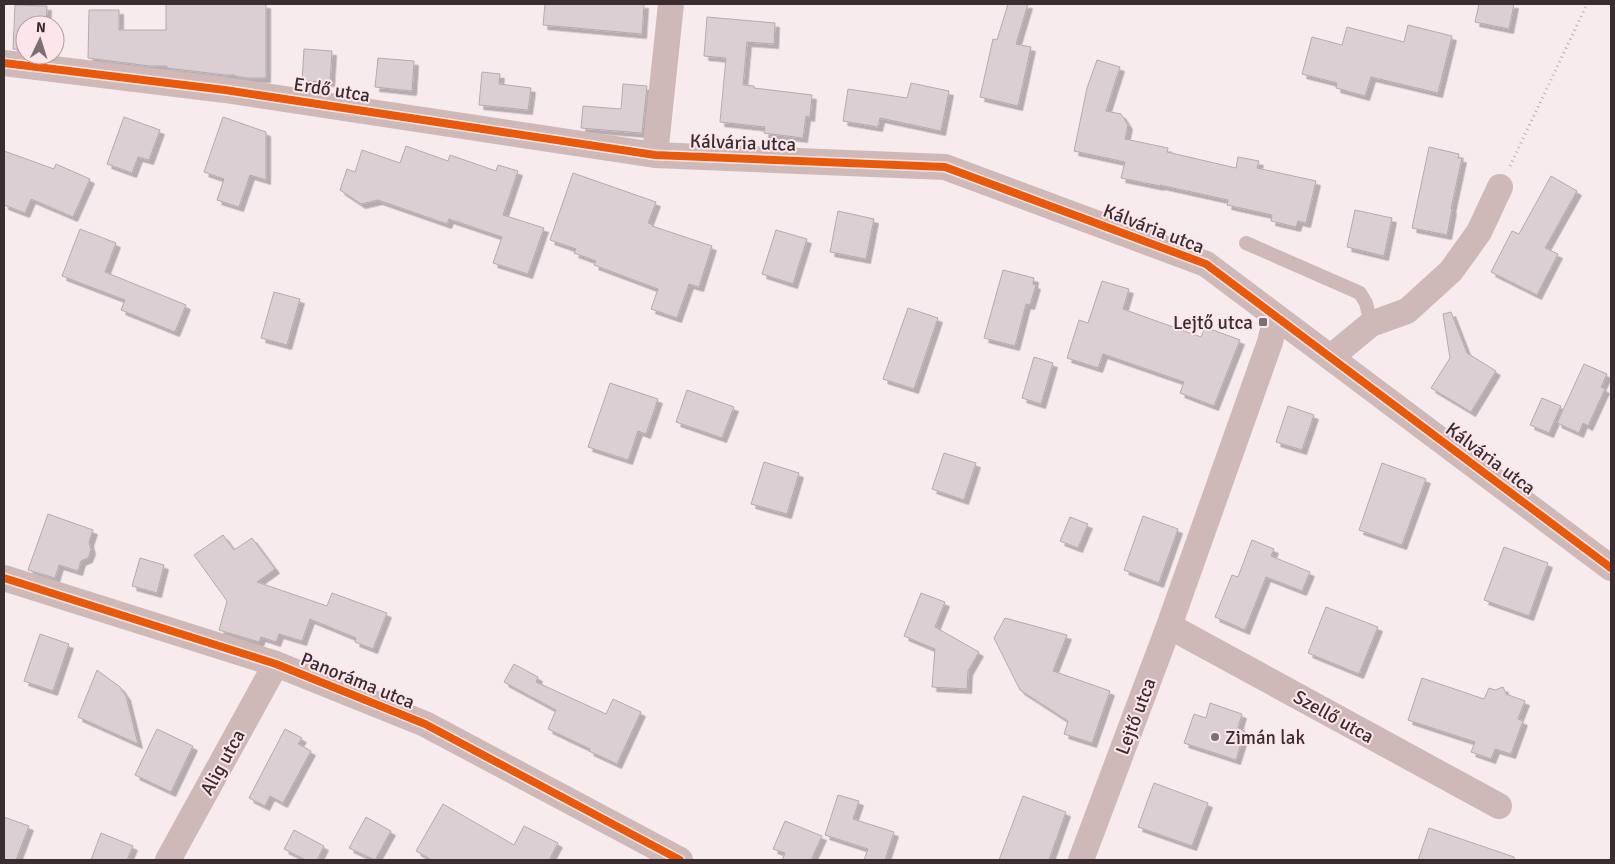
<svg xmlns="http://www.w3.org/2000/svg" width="1615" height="864" viewBox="0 0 1615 864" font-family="Signika,sans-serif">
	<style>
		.building { fill: #dbcfd4; stroke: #b4aaae; filter: url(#shadow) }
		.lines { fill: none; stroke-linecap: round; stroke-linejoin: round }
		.path { stroke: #bcaead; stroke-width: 3; stroke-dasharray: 1 4; stroke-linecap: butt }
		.service { stroke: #ceb9b8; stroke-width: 14 }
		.minor { stroke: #ceb9b8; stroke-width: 26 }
		.cycleway-casing { stroke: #fde6eb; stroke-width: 11 }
		.cycleway { stroke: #e8590c; stroke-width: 8 }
		.poi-dot { fill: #7c7072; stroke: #fde6eb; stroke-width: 2 }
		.labels { text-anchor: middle; stroke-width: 4; stroke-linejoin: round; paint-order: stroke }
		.street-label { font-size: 19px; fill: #3a2d30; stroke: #fde6eb }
		.poi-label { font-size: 19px; fill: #3a2d30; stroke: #fde6eb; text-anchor: end }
	</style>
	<defs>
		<filter id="shadow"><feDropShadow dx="4.5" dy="4.5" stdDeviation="0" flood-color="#0004"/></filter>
	</defs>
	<rect width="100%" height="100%" fill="#f8ebee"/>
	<path class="building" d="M166 4H266V78H247L235 76V75H226L167 68V66H150L88 58 89 10H119V30H166Z
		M545 4H644L642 34 543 25Z
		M1008 4H1028L1016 44 1031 47 1018 106 980 97 993 39 997 40Z
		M1479 4H1514L1509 29 1475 22Z
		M15 5 47 6 46 25H25V50L13 49Z
		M707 17 775 23 774 44 747 42 743 85 754 86V88L812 95 810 117 806 116 803 138 764 133 765 127 720 122 726 58 704 56Z
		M1408 25 1452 36 1438 93 1371 77 1365 96 1336 88 1337 83 1302 74 1312 37 1342 45 1347 27 1404 42Z
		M304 49 332 51 330 82 302 81Z
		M378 58 414 61 412 91 375 87Z
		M1097 60 1120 67 1106 111 1121 114 1128 125 1125 139 1168 148 1167 152 1236 168 1238 157 1259 161 1257 168 1316 181 1306 223 1298 221 1296 227 1271 221 1272 215 1227 205 1228 200 1160 185V186L1121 178 1125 162 1074 151 1087 88Z
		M482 72 500 74 499 84 531 88 528 110 479 105Z
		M911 83 949 91 941 131 880 118 878 127 843 121 848 89 907 98Z
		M623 84 647 86 642 133 581 128 583 106 621 109Z
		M124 117 160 130 149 160 138 157 132 173 107 164Z
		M223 117 266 132V180L250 175 239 207 217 200 224 179 204 172Z
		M406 146 448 161 450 155 496 171 498 165 518 171 503 215 544 228 528 274 493 263 502 237 449 219 447 224 378 200 361 204 340 190 347 169 355 172 362 150 400 163Z
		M1429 147 1459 154 1458 158H1462L1451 209H1452L1447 235 1412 228Z
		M4 151 54 169 56 164 90 179 73 217 31 199 25 213 4 205Z
		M573 173 656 202 648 223 653 225 652 226 712 246 699 287 689 284 677 318 651 309 658 289 594 265 596 261 574 253 576 249 550 240Z
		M1551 176 1577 191 1545 248 1558 254 1537 295 1491 272 1512 231 1519 234Z
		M1355 210 1392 218 1384 256 1347 247Z
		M838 211 874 219 866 259 830 252Z
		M80 229 116 243 105 272 186 305 175 332 121 310 125 300 62 276Z
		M776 230 807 239 793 284 762 274Z
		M1003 270 1034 278 1033 284 1036 285 1030 305 1026 304 1015 346 984 338Z
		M1102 281 1129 289 1123 309 1201 337 1205 327 1240 340 1214 406 1180 393 1184 382 1103 354 1098 368 1067 358 1079 320 1088 323Z
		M274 292 300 299 287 345 261 338Z
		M908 308 938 318 914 389 883 379Z
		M1451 312 1467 353 1496 371 1471 412 1431 388 1450 358 1443 314Z
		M1034 357 1053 363 1041 404 1022 398Z
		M1584 364 1607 374 1601 387 1605 389 1588 426 1583 423 1579 433 1557 423Z
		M610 383 658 399 646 434 638 431 628 460 588 447Z
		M687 390 734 407 722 438 676 422Z
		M1542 398 1561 406 1549 433 1530 425Z
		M1288 406 1314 415 1302 450 1276 442Z
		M944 453 976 463 964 500 932 489Z
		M764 462 799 473 787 514 751 504Z
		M1382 463 1426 479 1402 545 1359 530Z
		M48 514 93 530 89 542 91 550 88 558 81 561 78 571 59 565 55 578 28 570Z
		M1143 516 1178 529 1159 583 1124 570Z
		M1070 517 1088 524 1078 548 1060 541Z
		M223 535 234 550 252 538 275 569 257 582 327 606 332 593 387 613 373 649 355 642 356 638 310 619 302 641 279 634 276 642 261 637 259 642 219 630 227 601 194 555Z
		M1252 540 1274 549 1271 556 1310 572 1302 591 1266 577 1245 630 1215 617 1232 575 1238 577Z
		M1504 547 1548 563 1529 616 1484 600Z
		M140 558 164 565 157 593 132 586Z
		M921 593 945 602 935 627 979 652 968 671 967 689 932 687 935 649 904 636Z
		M1326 607 1378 627 1359 674 1308 653Z
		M1005 618 1067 635 1053 671 1110 691 1092 743 1064 734 1068 721 1020 690 994 638Z
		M40 634 69 644 53 691 24 681Z
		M514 664 538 677 536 682 606 714 613 699 641 712 617 764 589 751 590 749 548 729 556 710 504 682Z
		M97 670 120 687 126 696 138 744 78 717Z
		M1422 678 1484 699 1489 688 1495 690 1503 687 1506 694 1525 701 1518 719 1523 721 1511 754 1495 749 1491 759 1471 752 1475 742 1408 720Z
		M1210 703 1242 714 1238 728 1245 731 1236 760 1184 743 1194 714 1206 718Z
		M157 729 193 746 171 792 135 775Z
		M285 729 302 738 298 744 311 751 283 803 270 796 265 806 249 798Z
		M1154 783 1208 803 1192 846 1138 827Z
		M838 795 859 801 853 819 894 832 885 860H864L868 849 825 835Z
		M1023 796 1066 812 1049 860H999Z
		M443 804 514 845 524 826 558 843 549 860H432L416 851Z
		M4 817 29 826 16 860H4Z
		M366 817 391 831 375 860 349 848Z
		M785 821 822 836 811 860H782L785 853 773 849Z
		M1429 828 1514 857V860H1418Z
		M294 830 324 846 317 860H306L284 849Z
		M101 833 133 846 127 860H91Z"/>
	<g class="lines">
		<path class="path" d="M1510 166 1587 4"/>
		<path class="service" d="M1246 243 1360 293 1366 303 1371 324"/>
		<path class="minor" d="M4 63 225 90 655 155 945 167 1206 264 1611 568
			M655 155 671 4
			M1331 357 1371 324 1407 311 1451 271 1479 232 1500 187
			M4 578 276 664 425 724 680 860
			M1169 626 1499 806
			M168 860 276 664
			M1081 860 1169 626 1270 342 1276 317"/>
		<defs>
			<path id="cycleway" d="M4 63 225 90 655 155 945 167 1206 264 1611 568
				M4 578 276 664 425 724 680 860"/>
		</defs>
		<use href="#cycleway" class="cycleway-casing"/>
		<use href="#cycleway" class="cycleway"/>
	</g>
	<g class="poi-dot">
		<rect x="1258" y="317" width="10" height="10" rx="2.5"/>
		<circle cx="1215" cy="737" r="5"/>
	</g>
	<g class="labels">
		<g class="street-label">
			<text transform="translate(332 89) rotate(9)" y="7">Erdő utca</text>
			<text transform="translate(743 142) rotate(2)" y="7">Kálvária utca</text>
			<text transform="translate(1154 228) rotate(21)" y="7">Kálvária utca</text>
			<text transform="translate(1491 458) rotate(37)" y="7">Kálvária utca</text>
			<text transform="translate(358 680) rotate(22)" y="7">Panoráma utca</text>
			<text transform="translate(1135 716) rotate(-69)" y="7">Lejtő utca</text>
			<text transform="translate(1334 716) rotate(29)" y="7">Szellő utca</text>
			<text transform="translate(222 762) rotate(-61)" y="7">Alig utca</text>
		</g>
		<g class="poi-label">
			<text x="1253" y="329">Lejtő utca</text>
			<text x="1225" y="744" text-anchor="start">Zimán lak</text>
		</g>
	</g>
	<rect width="1615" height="864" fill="none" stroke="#3a2d30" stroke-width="10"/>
	<g transform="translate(40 40) rotate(4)"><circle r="24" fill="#fde6eb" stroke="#af9ca0"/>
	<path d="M0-4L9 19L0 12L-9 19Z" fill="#7c7072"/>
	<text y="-8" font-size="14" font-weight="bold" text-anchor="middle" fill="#3a2d30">N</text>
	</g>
</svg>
